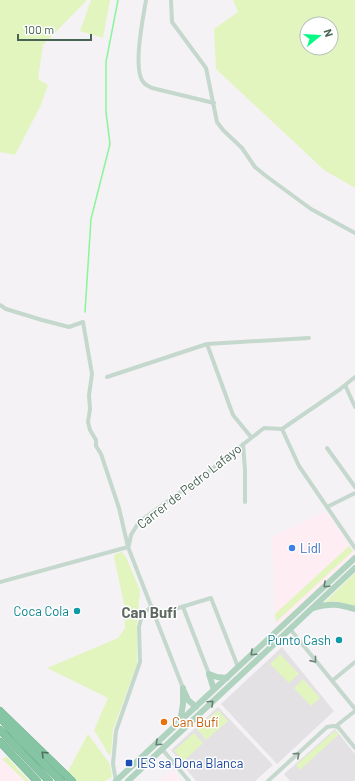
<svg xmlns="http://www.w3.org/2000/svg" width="355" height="781" viewBox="0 0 355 781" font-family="Barlow,sans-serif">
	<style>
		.commercial { fill: #feedf3 }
		.education { fill: #e3e1e3 }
		.green { fill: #e2f5bf; fill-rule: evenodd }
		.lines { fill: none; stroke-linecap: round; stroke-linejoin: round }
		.stream { stroke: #88f699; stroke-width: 1.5 }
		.highway-casing { stroke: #71b190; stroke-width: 8 }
		.street { stroke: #c5d8cd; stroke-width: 4 }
		.primary { stroke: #b0d3c0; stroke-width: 6 }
		.highway { stroke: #86c5a4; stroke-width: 7 }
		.oneway { stroke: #627e6e }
		.oneway2 { stroke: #6e8578 }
		.oneway3 { stroke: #51715f }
		.shop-dot { fill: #3f7fe0; stroke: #fff; stroke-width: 1.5 }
		.culture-dot { fill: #0f9aa8; stroke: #fff; stroke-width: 1.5 }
		.food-dot { fill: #e8710a; stroke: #fff; stroke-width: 1.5 }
		.transit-dot { fill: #1a4fb4; stroke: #fff; stroke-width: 1.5 }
		.labels { text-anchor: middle; stroke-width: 3; stroke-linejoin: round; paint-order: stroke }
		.street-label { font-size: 13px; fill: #486253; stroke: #fff }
		.shop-label { font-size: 13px; fill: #366cbe; stroke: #fff; text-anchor: start }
		.culture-label { font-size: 13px; fill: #0d838f; stroke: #fff; text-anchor: end }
		.food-label { font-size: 13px; fill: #c56008; stroke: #fff; text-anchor: start }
		.transit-label { font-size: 13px; fill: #164399; stroke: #fff; text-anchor: start }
		.quarter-label { font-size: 15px; font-weight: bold; fill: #5e6863; stroke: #fff }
	</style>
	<rect width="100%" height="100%" fill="#f5f2f5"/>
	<path class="commercial" d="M326 511 355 554 278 627 275 614 272 537Z
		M0 756 25 781H0Z
		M172 770 181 781H159Z"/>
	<path class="education" d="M282 647 334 711 277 764 221 704Z
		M218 707 273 765 255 781H196L171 750Z
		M335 729 355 754V781H290L284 774Z"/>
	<path class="green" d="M0 0H87L43 45 38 79 48 85 40 107 15 155 0 152Z
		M91 0H110L103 38 80 31Z
		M233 0H355V188L324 170 216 69 214 29 238 12ZM307 24H331V48H307Z
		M349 546 353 551 276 622 275 614Z
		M122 552 126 557 140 590 137 624V664L113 730 111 754 109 755 94 730 108 698 47 668 118 638 125 628 124 604 114 557 115 554Z
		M355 573V606L335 601 324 603Z
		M280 654 299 674 289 683 270 664Z
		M303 679 320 698 311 706 294 688Z
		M218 710 228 721 206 740 197 729Z
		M335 731 339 734 300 770 296 765Z
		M194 733 203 743 184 761 174 751Z
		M88 734 110 764 112 777 105 781H75L67 773Z
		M7 757 29 781H25L2 759Z"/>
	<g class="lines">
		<path class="stream" d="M85 312 91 219 110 144 106 112V62L118 0"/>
		<defs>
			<path id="highway" d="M0 711 72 781
				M0 717 18 738 61 781
				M0 730 49 781
				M0 742 37 781"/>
		</defs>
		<use href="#highway" class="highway-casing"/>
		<path class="street" d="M146 0C143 18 132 71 144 83 146 85 150 87 152 88L214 103
			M171 0 172 22 206 68 217 122 223 130 242 148 255 167 266 176 311 209 355 233
			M0 305 6 309 42 320 69 327 83 322 92 374 89 395 90 409 88 422 90 430 96 440V446L101 454 119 508 128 547 183 688
			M107 377 207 344
			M345 385 355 407
			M282 429 299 466 355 548
			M251 437 233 415 207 344 309 338
			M243 444 245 470V502
			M327 448 355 487
			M327 507 355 493
			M129 545 131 535 139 522 208 472 264 428 282 429 339 390 355 377
			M0 582 128 547
			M183 607 209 674
			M155 615 211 598 238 667
			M290 629 355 709
			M332 681 355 662
			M336 726 355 711
			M162 749 189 781
			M116 781 113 764 116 731 140 662 139 627 142 615 152 606
			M268 781 327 727 333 726 338 727 355 748"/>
		<path class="primary" d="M313 608C330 603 338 604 355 609
			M209 674 217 677 227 678
			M209 674 214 690
			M184 691 188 700 196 707
			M180 722 183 704V688
			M116 781 355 558
			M128 781 355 568"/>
		<use href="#highway" class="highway"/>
	</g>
	<defs><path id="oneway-chevron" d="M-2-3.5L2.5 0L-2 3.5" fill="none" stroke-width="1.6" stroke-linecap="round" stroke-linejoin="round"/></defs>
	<g class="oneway">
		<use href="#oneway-chevron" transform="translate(326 585) rotate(137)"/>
		<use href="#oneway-chevron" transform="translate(253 653) rotate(137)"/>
		<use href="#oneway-chevron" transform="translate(211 703) rotate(-43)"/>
		<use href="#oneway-chevron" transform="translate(158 743) rotate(137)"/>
	</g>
	<g class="oneway2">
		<use href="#oneway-chevron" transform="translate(314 660) rotate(51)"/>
		<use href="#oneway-chevron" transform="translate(297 755) rotate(-42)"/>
	</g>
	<use class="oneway3" href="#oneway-chevron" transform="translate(44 754) rotate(-136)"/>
	<circle class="shop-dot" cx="292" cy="548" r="4"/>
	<g class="culture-dot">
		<circle cx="77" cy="611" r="4"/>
		<circle cx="339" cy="640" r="4"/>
	</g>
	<circle class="food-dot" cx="164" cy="722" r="4"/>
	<rect class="transit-dot" x="125" y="759" width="8" height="8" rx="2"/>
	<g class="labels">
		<g class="street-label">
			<text transform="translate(189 486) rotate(-38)" y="5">Carrer de Pedro Lafayo</text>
		</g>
		<g class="shop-label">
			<text x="300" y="553">Lidl</text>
		</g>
		<g class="culture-label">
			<text x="69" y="616">Coca Cola</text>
			<text x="331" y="645">Punto Cash</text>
		</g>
		<g class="food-label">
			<text x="172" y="727">Can Bufí</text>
		</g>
		<g class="transit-label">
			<text x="137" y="768">IES sa Dona Blanca</text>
		</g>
		<g class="quarter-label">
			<text x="149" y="618">Can Bufí</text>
		</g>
	</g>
	<g transform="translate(319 36) rotate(72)"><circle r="19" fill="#ffffff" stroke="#b6c0ba"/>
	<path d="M0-3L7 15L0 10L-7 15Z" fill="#09f985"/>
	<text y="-6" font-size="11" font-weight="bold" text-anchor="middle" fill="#486253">N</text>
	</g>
	<path d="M18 34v6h73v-6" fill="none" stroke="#486253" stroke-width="2"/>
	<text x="24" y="34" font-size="12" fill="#486253" stroke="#ffffff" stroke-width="3" paint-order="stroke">100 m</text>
</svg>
